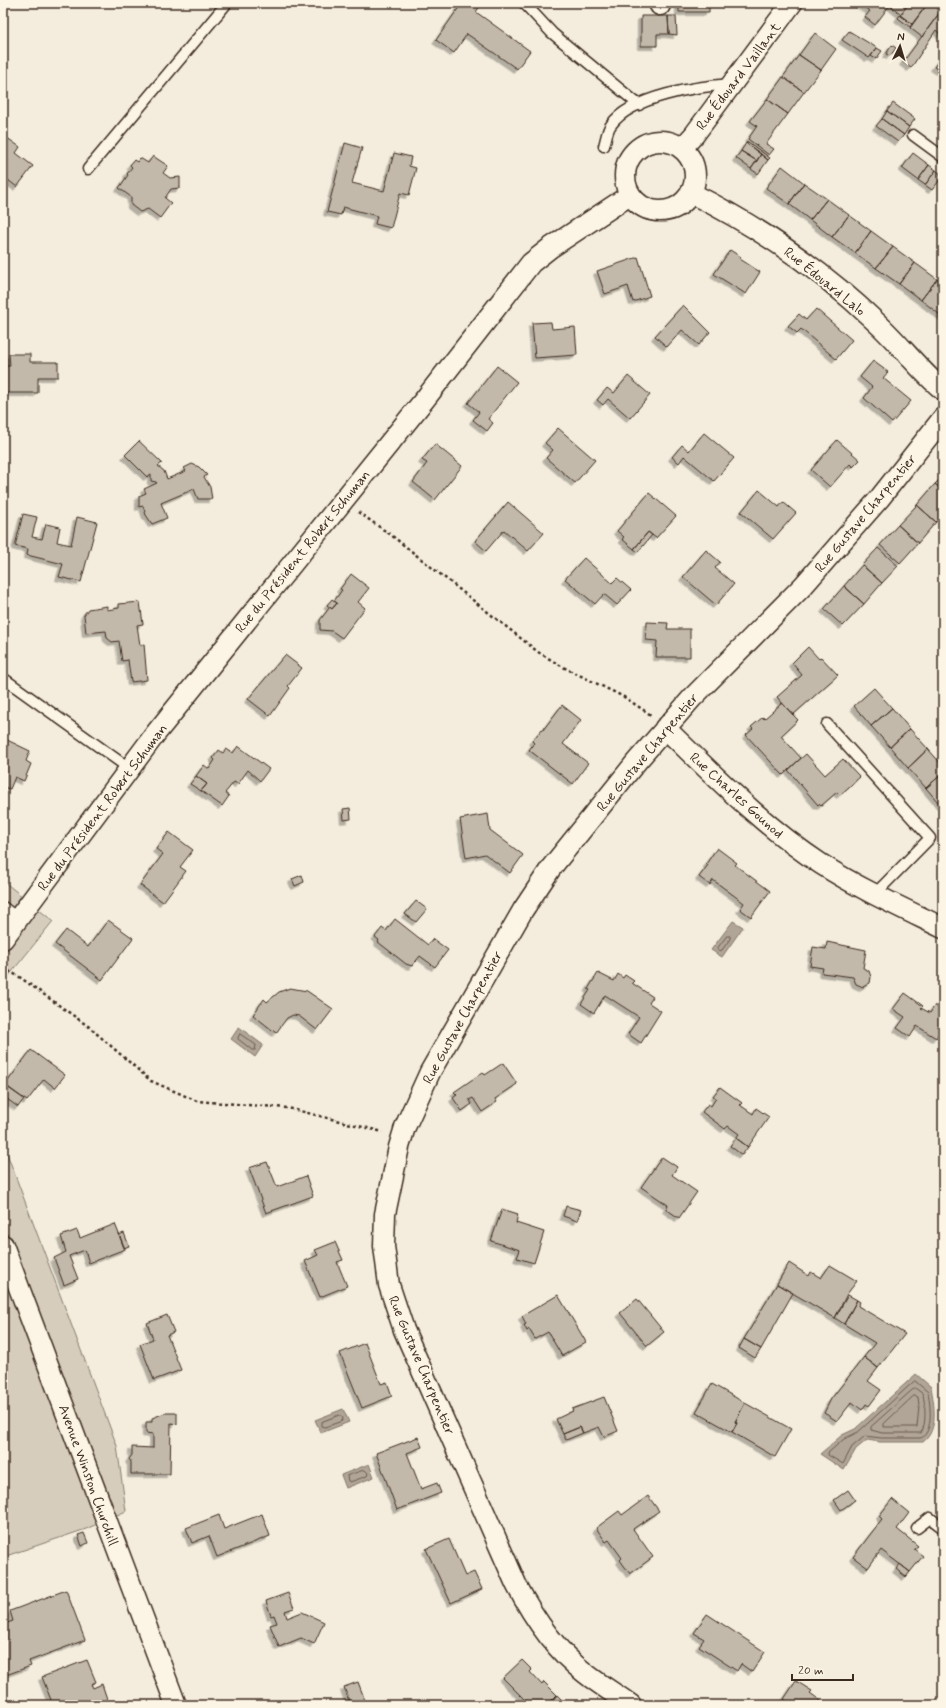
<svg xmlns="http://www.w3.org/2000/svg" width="946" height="1708" viewBox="0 0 946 1708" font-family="Mynerve,sans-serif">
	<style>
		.green { fill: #d6cdbd; stroke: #887c6e }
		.water { fill: #b0a596; stroke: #817466 }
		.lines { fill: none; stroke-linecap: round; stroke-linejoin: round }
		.shore { stroke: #6a5b4e; stroke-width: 1 }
		.building { fill: #c3b9aa; stroke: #3b2a1e; filter: url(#shadow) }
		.lane-casing { stroke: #3b2a1e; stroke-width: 13 }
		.street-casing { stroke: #3b2a1e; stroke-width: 23 }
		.path { stroke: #3b2a1e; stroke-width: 2.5; stroke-dasharray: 3 3; stroke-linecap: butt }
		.lane { stroke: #fcf5e5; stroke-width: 10 }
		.street { stroke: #fcf5e5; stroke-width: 20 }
		.labels { text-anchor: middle; stroke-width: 4; stroke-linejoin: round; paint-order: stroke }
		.street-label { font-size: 14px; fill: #3b2a1e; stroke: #fcf5e5 }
	</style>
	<defs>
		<filter id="shadow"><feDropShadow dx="-3.5" dy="3.5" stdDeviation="0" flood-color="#0004"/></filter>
	</defs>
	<rect width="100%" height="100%" fill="#f4eddd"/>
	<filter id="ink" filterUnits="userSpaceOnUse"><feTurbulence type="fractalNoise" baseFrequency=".025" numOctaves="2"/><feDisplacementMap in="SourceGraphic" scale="8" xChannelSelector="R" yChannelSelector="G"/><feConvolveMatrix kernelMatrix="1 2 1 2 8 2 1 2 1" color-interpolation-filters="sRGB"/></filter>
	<g filter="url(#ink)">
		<path class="green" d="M3 881 53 921 3 983Z
			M3 1143 117 1446 126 1511 86 1529 6 1556 3 1559Z"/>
		<path class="water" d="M733 921 743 927 722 957 711 950Z
			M239 1027 263 1045 255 1057 231 1039Z
			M916 1374 931 1387C934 1404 939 1430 923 1442H880L867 1440 856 1449 844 1470 820 1454 842 1435 855 1429Z
			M343 1409 349 1422 321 1433 315 1420Z
			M369 1464 374 1477 346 1488 341 1475Z"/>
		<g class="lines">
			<path class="shore" d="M727 936H730V939L722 950 719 951 718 948Z
				M240 1034 256 1045 255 1050H252L238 1039Z
				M915 1381 928 1392C930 1404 934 1431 921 1438H881L865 1436 852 1447 843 1464 828 1455V1453L844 1439 858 1432Z
				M915 1388 923 1394C925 1405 927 1423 921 1433H882L871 1430V1427Z
				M914 1396 918 1397 919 1406 917 1427H884V1424Z
				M340 1415 343 1418 342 1421 325 1427 322 1426V1422Z
				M365 1470 368 1473 367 1476 350 1482 348 1481 347 1476Z"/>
		</g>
		<path class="building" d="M462 3H482L476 12 530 51 517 69 467 34 454 53 436 40Z
			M679 3H709V12H679Z
			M858 3H887L890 5 875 25 865 17 870 11Z
			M894 3H909L901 14 891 6Z
			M909 3H928L912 24 900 15Z
			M928 3H938L943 8 922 37 910 28Z
			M943 8V33L941 35 936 30 911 68 903 62Z
			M900 15 912 24 910 27 898 18Z
			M641 16H668L669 34H657V46H641Z
			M668 16H676L677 35 669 34Z
			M849 31 877 48 869 58 842 40Z
			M815 33 836 49 821 70 799 55Z
			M892 45 896 48 890 56 886 54Z
			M877 48 882 51 876 59 871 56Z
			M799 55 821 70 804 92 783 77Z
			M943 55V73L934 67Z
			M783 77 804 92 788 114 767 99Z
			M767 99 788 114 766 144 774 149 769 155 748 139 757 126 750 121Z
			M893 103 915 119 909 127 887 111Z
			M887 111 909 127 904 135 882 119Z
			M882 119 904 135 898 142 876 126Z
			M3 135 20 147 16 153 33 166 17 187 3 176Z
			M748 142 770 158 768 160 746 143Z
			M345 143 362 148 352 183 384 191 394 153 411 157 409 166 416 168 409 195 400 193 391 228 375 224 377 216 343 207 341 215 327 212Z
			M746 143 761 154 757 161 741 151Z
			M741 151 757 161 751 169 736 158Z
			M913 153 929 165 918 180 902 168Z
			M761 154 768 160 758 174 751 169Z
			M153 156 168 166 163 173 170 178 180 177V188L171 189 165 198 171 203 160 218 148 209 140 212 131 205V197L119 188 128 175 127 174 132 167 130 165 134 160 137 162 140 158 148 163Z
			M929 165 936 170 925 185 918 180Z
			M782 166 804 183 789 204 766 188Z
			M936 170 943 176 932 190 925 185Z
			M804 183 827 199 810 220 789 204Z
			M827 199 849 215 832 237 810 220Z
			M849 215 871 231 855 253 832 237Z
			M871 231 893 247 876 268 855 253Z
			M893 247 915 263 899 284 876 268Z
			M730 250 741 257 740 259 760 272 746 294 714 274Z
			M638 257 650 296 633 302 628 286 605 294 597 271Z
			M915 263 937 279 921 300 899 284Z
			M937 279 943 283V317L921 300Z
			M683 305 710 332 699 345 682 330 667 347 655 336Z
			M816 309 852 340 836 359 801 329 797 333 788 326 799 314 806 320Z
			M551 322 552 329 575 327 577 355 535 358 532 323Z
			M9 354H30V362H58V377H38V393H3V366H10Z
			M873 361 888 372 883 378 911 401 892 423 864 398 872 387 860 377Z
			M497 366 517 382 488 419 493 423 487 431 473 420 479 412 468 403Z
			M628 376 650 395 630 418 608 399 603 405 597 400 607 388 614 393Z
			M558 428 595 460 575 483 546 458 553 450 545 443Z
			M704 433 734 458 714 481 684 456 679 463 672 457 682 445 689 451Z
			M837 440 860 460 853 467 850 464 830 487 811 470Z
			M139 441 162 463 158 466 164 471 167 479 186 471 184 468 192 464 199 467 207 475 204 477 210 487 212 499H198L194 489 161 503 167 518 152 524 146 515 143 506 139 507V496L146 493 144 489 157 483 156 482 151 481V474L147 477 125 455Z
			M435 444 462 466 435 500 413 482 427 463 422 460Z
			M943 476V491L935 484Z
			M935 484 943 491V515L936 522 917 505Z
			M759 490 779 507 783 502 796 513 773 539 741 512Z
			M649 493 676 516 656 538 648 532 634 549 622 539 624 537 617 531Z
			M508 502 544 533 528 551 504 530 486 551 475 541Z
			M917 505 936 522 918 543 898 525Z
			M23 514 37 517 32 537 42 539 46 524 60 527 57 542 71 545 77 517 97 522 81 582 59 577 63 564 27 555 28 549 15 546Z
			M898 525 918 543 900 563 880 545Z
			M648 532 652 535 638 552 634 549Z
			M878 548 898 566 882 583 862 565Z
			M706 550 720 562 715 568 734 584 716 605 683 577Z
			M584 558 612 583 617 578 631 590 617 605 604 594 595 604 565 579Z
			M862 565 882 583 864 604 844 586Z
			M351 574 369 588 358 602 365 608 342 638 332 631 320 630V620L330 607 332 609 337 603 334 601 342 590 340 589Z
			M844 586 864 604 843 626 824 609Z
			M332 599 337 603 332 609 327 605Z
			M140 602 143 624 137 625 140 645 144 644 147 680 131 682 128 660 122 661 119 641 112 642 107 638 106 631 86 633 84 615 88 609 107 606V610L119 608V604Z
			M647 622 668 623 667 629H690V657H656L657 641 646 640Z
			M808 647 819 659 821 657 838 675 793 715 777 697 802 675 792 663Z
			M285 655 302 668 288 686 290 688 270 716 248 699Z
			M874 688 892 708 871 726 854 706Z
			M782 703 798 720 781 736 801 758 783 775 746 735 753 729 751 727 763 717 764 719Z
			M562 705 581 720 563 744 588 763 573 784 529 750 534 743 532 741 542 729 543 730Z
			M892 708 910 729 890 747 871 726Z
			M910 729 928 749 908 768 890 747Z
			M3 738 30 751 26 761 31 764 24 781 15 777 10 789 3 787Z
			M238 746 269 769 260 781 248 770 238 784 234 782 225 793 229 796 222 806 201 791 207 784 196 776 204 765 209 769 215 760 213 758 219 750 223 753 226 749 233 753Z
			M928 749 943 766V773L926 788 908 768Z
			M806 754 825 775 843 759 860 777 840 795 837 792 821 806 819 804 818 805 788 770Z
			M943 773V808L926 788Z
			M196 776 207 784 201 791 190 784Z
			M350 808 351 819 344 820 343 809Z
			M488 814 490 830 523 855 510 873 485 854 466 858 460 819Z
			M169 832 193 850 180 867 186 871 163 902 140 885 163 854 156 849Z
			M717 848 737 863 735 865 770 891 751 917 740 909 744 903 713 880 710 885 699 877 708 865 706 864Z
			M302 875 304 882 295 886 292 879Z
			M416 901 427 909 416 922 405 914Z
			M395 919 428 945 433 939 448 950 435 967 420 956 412 966 406 964 378 942 379 940 375 937 382 928 386 931Z
			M108 920 133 938 102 980 55 944 66 930 88 947Z
			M827 942 866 950 863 968 869 971 871 977 870 983 863 987 856 984 853 977 822 973 823 968 810 966 813 947 826 949Z
			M598 973 614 981 618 974 623 978 625 975 634 981 632 983 653 997 649 1003 661 1011 641 1043 628 1034 639 1017 605 995 594 1013 581 1004 590 990 588 989Z
			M290 988 307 991 333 1009 317 1030 299 1016 293 1015 287 1018 276 1033 253 1015 264 999 267 1002 279 992Z
			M905 993 923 1006 921 1008 930 1013 935 1005 941 1010 943 1035 940 1032 936 1038 917 1026 910 1037 897 1028 905 1017 893 1009Z
			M31 1050 65 1075 55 1088 44 1079 27 1101 5 1085Z
			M503 1063 517 1084 495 1099 497 1102 482 1112 473 1098 469 1100 472 1104 462 1111 453 1098 457 1095 454 1092 483 1072 485 1075Z
			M7 1087 24 1099 18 1107 3 1096V1093Z
			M720 1087 742 1103 740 1105 753 1114 756 1108 769 1117 748 1147 736 1138 739 1134 728 1126 725 1129 702 1112 708 1104 711 1106 716 1098 713 1096Z
			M736 1138 748 1147 742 1155 730 1146Z
			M662 1157 677 1167 672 1175 697 1192 679 1218 666 1209 668 1205 641 1187Z
			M267 1162 277 1187 306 1176 313 1196 266 1213 249 1168Z
			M566 1206 581 1210 577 1221 563 1216Z
			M502 1209 518 1214 516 1223 544 1232 534 1263 517 1258 520 1250 491 1241Z
			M115 1224 125 1249 89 1263 85 1250 69 1256 78 1279 64 1285 54 1258 66 1252 61 1236 77 1230 80 1238Z
			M124 1233 129 1246 124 1248 119 1235Z
			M335 1242 343 1260 337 1262 347 1286 320 1297 305 1261 318 1255 315 1250Z
			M789 1263 809 1276 811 1272 821 1278 830 1265 857 1281 847 1294 835 1318 777 1284Z
			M777 1284 793 1293 761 1349 744 1339Z
			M558 1295 586 1342 562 1356 548 1332 535 1339 529 1329 527 1331 524 1325 526 1324 522 1316Z
			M848 1295 857 1300 844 1324 835 1318Z
			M637 1299 664 1332 647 1346 620 1313Z
			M857 1300 860 1302 858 1306 905 1334 878 1368 864 1357 875 1343 844 1324Z
			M167 1315 174 1332 167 1335 181 1370 154 1380 140 1344 153 1339 147 1323Z
			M744 1339 761 1349 755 1358 739 1348Z
			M365 1343 381 1384 387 1382 392 1396 362 1408 340 1353Z
			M864 1357 878 1368 868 1381 881 1390 869 1406 866 1404 862 1410 852 1402 837 1421 824 1413 831 1399Z
			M712 1384 745 1403 735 1422 737 1423 732 1432 696 1412Z
			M604 1397 618 1431 604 1437 599 1427 583 1433 580 1427 563 1434 556 1419 573 1411 572 1409Z
			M745 1403 791 1429 775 1457 732 1432 737 1423 735 1422Z
			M165 1413H177V1424L171 1423 170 1474H131V1462L129 1459 132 1455V1447L153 1448V1434L146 1433V1422H152V1418Z
			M580 1427 583 1433 566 1440 563 1434Z
			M418 1437 422 1447 407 1453 421 1489 437 1483 441 1493 397 1510 376 1453Z
			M848 1490 855 1500 841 1510 834 1500Z
			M648 1496 659 1511 633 1529 653 1557 630 1574 620 1560 622 1558 609 1540 606 1542 596 1528 619 1511 622 1515Z
			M892 1499 909 1513 897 1529 918 1546 914 1549 923 1556 910 1572 881 1550 868 1568 853 1557 882 1519 879 1516Z
			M262 1514 270 1536 217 1557 209 1536 192 1543 186 1528 219 1515 224 1529Z
			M84 1533 88 1543 82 1546 78 1535Z
			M449 1539 465 1576 474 1572 482 1589 451 1603 426 1549Z
			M900 1564 910 1572 906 1577 896 1569Z
			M66 1590 85 1640 29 1661 31 1666 3 1676V1619L5 1618 7 1623 13 1621 10 1611Z
			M288 1593 294 1608 285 1611 287 1618 302 1612 324 1622 314 1644 301 1638 279 1647 270 1625 277 1623 274 1615 271 1616 266 1601Z
			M707 1614 765 1652 752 1672 741 1664 737 1671 699 1646 704 1639 694 1633Z
			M87 1660 96 1682 91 1684 93 1688 102 1684 109 1705H53L42 1677Z
			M522 1660 532 1670 530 1672 542 1685 544 1682 557 1695 548 1705H530L503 1678Z
			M796 1681 812 1691 810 1693 821 1701 819 1704 820 1705H792L784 1699Z
			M358 1682 366 1703 348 1705 350 1704 344 1687Z
			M557 1695 567 1705H548Z"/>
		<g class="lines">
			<defs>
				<path id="lane" d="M524 3 552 33 639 105
					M913 135 943 157
					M604 146C606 140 607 130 611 125 631 96 699 86 732 84
					M88 169 227 3
					M3 678 130 769
					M827 724 930 838 874 895
					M3 907 18 919
					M917 1528 930 1518 943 1528"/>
				<path id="street" d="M659 3 660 5
					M625 176a35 35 0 1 1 70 0a35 35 0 1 1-70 0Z
					M682 148 694 135 792 3
					M691 193C759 227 822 270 877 323 900 344 919 370 943 390
					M665 728C715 776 763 826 821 864 860 889 902 908 943 928
					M3 939 156 733 425 399 531 263 550 248 630 195
					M3 1245 176 1705
					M631 1705C616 1694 600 1685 585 1673 555 1650 533 1617 516 1584L404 1330 389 1285 384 1246 385 1214 399 1147 405 1127 430 1072 523 910 551 868 637 761 692 698 803 586 879 499 943 418"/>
			</defs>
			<use href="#lane" class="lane-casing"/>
			<use href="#street" class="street-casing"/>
			<path class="path" d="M358 512 391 535 538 652 563 667 624 697 651 715
				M3 968 18 976 88 1026 151 1081 197 1101 288 1108 383 1132"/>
			<use href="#lane" class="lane"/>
			<use href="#street" class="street"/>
		</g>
	</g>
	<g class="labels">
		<g class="street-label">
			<text transform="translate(738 76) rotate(-53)" y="5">Rue Édouard Vaillant</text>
			<text transform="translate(825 281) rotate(39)" y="5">Rue Édouard Lalo</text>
			<text transform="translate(865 513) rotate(-50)" y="5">Rue Gustave Charpentier</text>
			<text transform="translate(302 551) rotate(-51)" y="5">Rue du Président Robert Schuman</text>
			<text transform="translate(647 752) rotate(-50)" y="5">Rue Gustave Charpentier</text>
			<text transform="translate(737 795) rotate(42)" y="5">Rue Charles Gounod</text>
			<text transform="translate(102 807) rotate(-53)" y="5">Rue du Président Robert Schuman</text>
			<text transform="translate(462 1017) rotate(-61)" y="5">Rue Gustave Charpentier</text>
			<text transform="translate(422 1365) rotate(67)" y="5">Rue Gustave Charpentier</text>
			<text transform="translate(89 1475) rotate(70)" y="5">Avenue Winston Churchill</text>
		</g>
	</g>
	<rect width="946" height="1708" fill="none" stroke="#fcf5e5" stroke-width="16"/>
	<rect x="8" y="8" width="930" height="1692" fill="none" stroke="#3b2a1e" stroke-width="1.5" filter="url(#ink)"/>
	<g transform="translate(900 46) rotate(5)" stroke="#fcf5e5" stroke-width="3" paint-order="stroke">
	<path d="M0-3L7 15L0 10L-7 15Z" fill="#3b2a1e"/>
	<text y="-6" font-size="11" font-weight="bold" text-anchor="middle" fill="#3b2a1e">N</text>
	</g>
	<path d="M792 1674v6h61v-6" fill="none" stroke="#3b2a1e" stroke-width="2"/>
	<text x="798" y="1674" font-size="12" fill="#3b2a1e" stroke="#fcf5e5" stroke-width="3" paint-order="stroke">20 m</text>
</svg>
